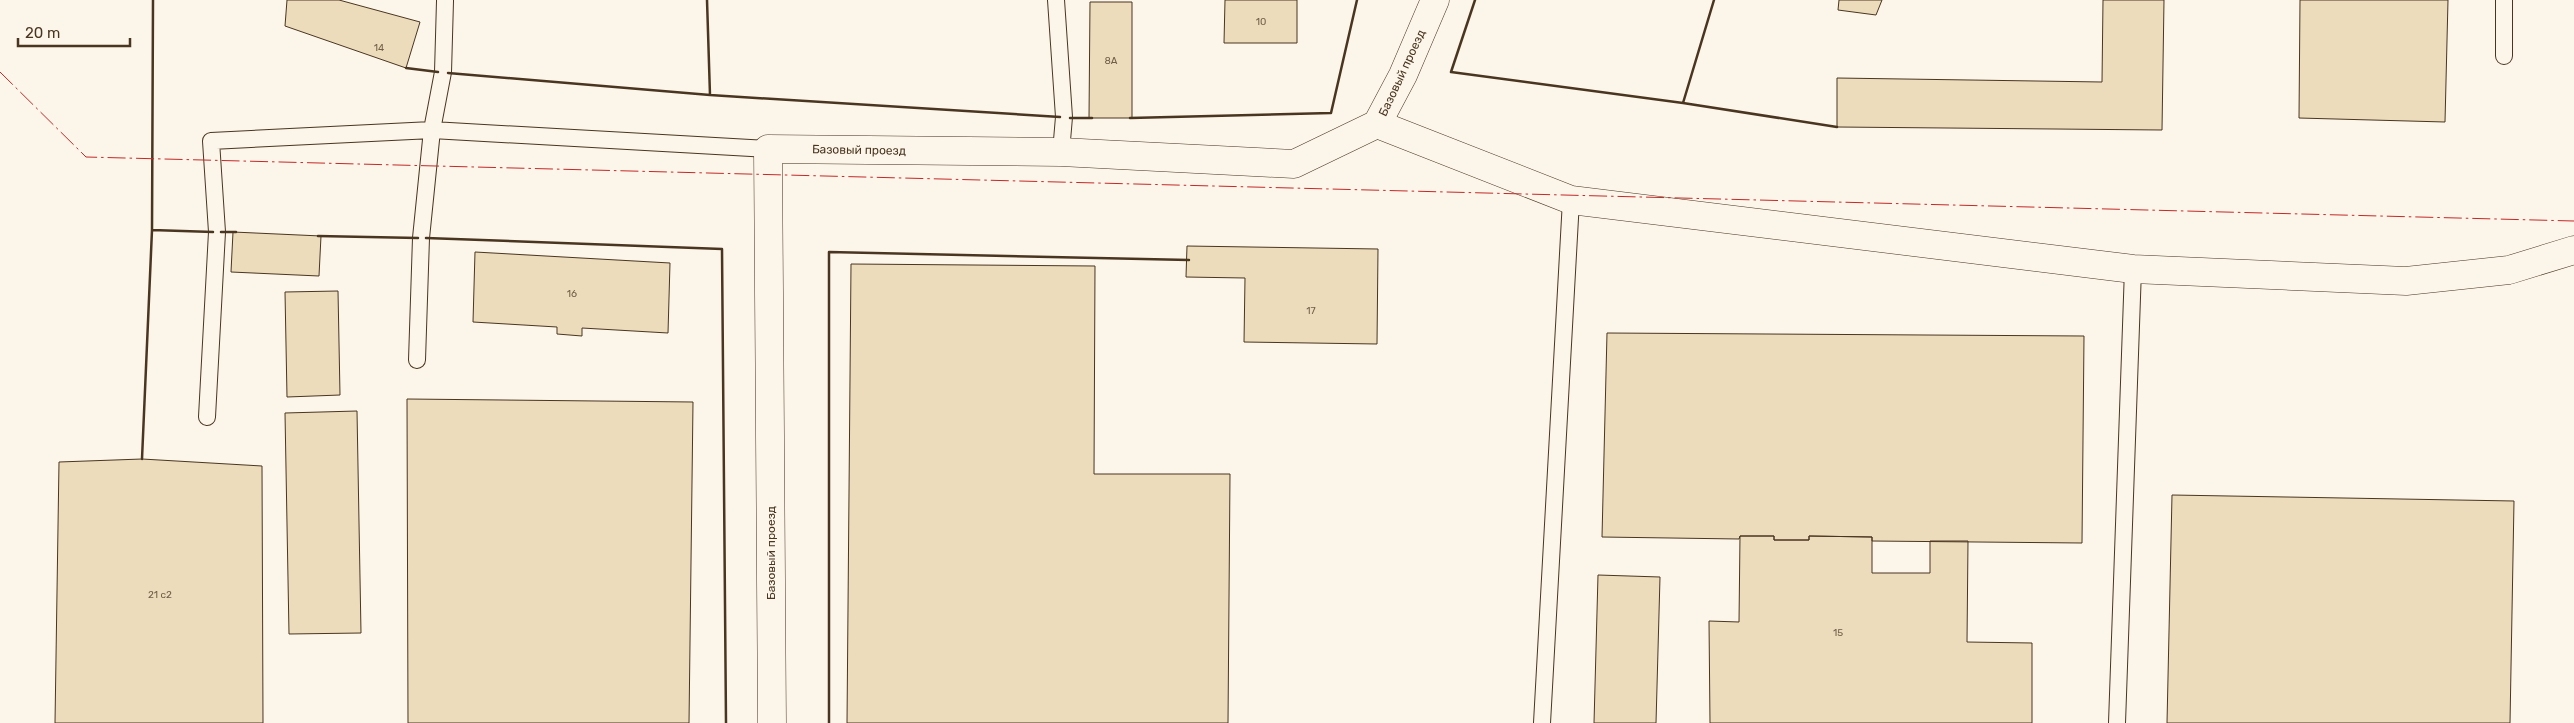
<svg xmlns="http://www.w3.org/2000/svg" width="2574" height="723" viewBox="0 0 2574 723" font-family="Rubik,sans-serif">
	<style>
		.building { fill: #ecdcbc; stroke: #4a3520 }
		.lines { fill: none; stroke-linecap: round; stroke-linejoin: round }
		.service-casing { stroke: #4a3520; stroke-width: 18 }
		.minor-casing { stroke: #4a3520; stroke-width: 29 }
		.service { stroke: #fbf6e9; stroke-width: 16 }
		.minor { stroke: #fbf6e9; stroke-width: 28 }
		.wall { stroke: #4a3520; stroke-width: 2.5 }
		.power { stroke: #c62828; stroke-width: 1; stroke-dasharray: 18 4 2.5 4; stroke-linecap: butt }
		.labels { text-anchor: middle; stroke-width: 4; stroke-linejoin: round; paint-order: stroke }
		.number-label { font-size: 10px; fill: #725f47 }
		.street-label { font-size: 12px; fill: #4a3520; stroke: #fbf6e9 }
	</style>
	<rect width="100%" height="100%" fill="#fbf6e9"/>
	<path class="building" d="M287 0H339L420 22 406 68 285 26Z
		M1225 0H1297V43H1224Z
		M1839 0H1882L1876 15 1838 10Z
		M2103 0H2164L2162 130 1837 127V78L2102 82Z
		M2300 0H2448L2445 122 2299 118Z
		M1090 2H1132V118H1089Z
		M233 232 321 236 319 276 231 272Z
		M1187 246 1378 249 1377 344 1244 342 1245 278 1186 277Z
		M475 252 670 263 668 333 582 328V336L557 334V327L473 322Z
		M851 264 1095 266 1094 474H1230L1228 723H847Z
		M338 291 340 395 287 397 285 292Z
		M1607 333 2084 336 2082 543 1872 541V537L1809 536V540H1774V536H1740L1739 539 1602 537Z
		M407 399 693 402 689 723H408Z
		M357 411 361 633 289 634 285 413Z
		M142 459 262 466 263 723H55L59 462Z
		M2172 495 2514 501 2510 723H2167Z
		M1740 536H1774V540H1809V536L1872 537V573H1930V541H1968L1967 642 2032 643V723H1710L1709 621 1739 622Z
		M1598 575 1660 577 1656 723H1594Z"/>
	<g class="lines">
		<defs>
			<path id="service" d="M1056 0 1064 117 1061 152
				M2504 0V56
				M417 360 421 238 432 130 443 72 445 1
				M207 417 217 232 211 141 432 130 768 149
				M1542 723 1571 200
				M2117 723 2133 269"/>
			<path id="minor" d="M1377 124 1571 200 2133 269 2406 281 2509 270 2574 250
				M772 723 768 149 1061 152 1294 164 1377 124 1403 75 1435 0"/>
		</defs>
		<use href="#service" class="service-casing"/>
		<use href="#minor" class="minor-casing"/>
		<use href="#service" class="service"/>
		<use href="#minor" class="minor"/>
		<path class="wall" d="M153 0 152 230 213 232
			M707 0 710 95 1060 117
			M1475 0 1451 72 1683 103
			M1714 0 1683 103 1837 127
			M406 68 438 72
			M448 73 710 95
			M1070 118H1092
			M1130 118 1331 113 1357 0
			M221 232H236
			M318 236 418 238
			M426 238 722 249 726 723
			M142 459 152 230
			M829 723V252L1189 260"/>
		<path class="power" d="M0 72 86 157 2574 221"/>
	</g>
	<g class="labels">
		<g class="number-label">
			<text x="1261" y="25">10</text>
			<text x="379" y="51">14</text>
			<text x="1111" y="64">8А</text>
			<text x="572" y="297">16</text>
			<text x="1311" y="314">17</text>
			<text x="160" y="598">21 с2</text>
			<text x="1838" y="636">15</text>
		</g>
		<g class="street-label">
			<text transform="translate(1402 73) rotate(-65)" y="4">Базовый проезд</text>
			<text transform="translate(859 150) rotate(1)" y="4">Базовый проезд</text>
			<text transform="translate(771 553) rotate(-90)" y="4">Базовый проезд</text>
		</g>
	</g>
	<path d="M18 38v8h112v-8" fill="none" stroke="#4a3520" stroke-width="2.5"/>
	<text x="25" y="38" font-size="15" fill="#4a3520" stroke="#fbf6e9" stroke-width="4" paint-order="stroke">20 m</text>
</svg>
